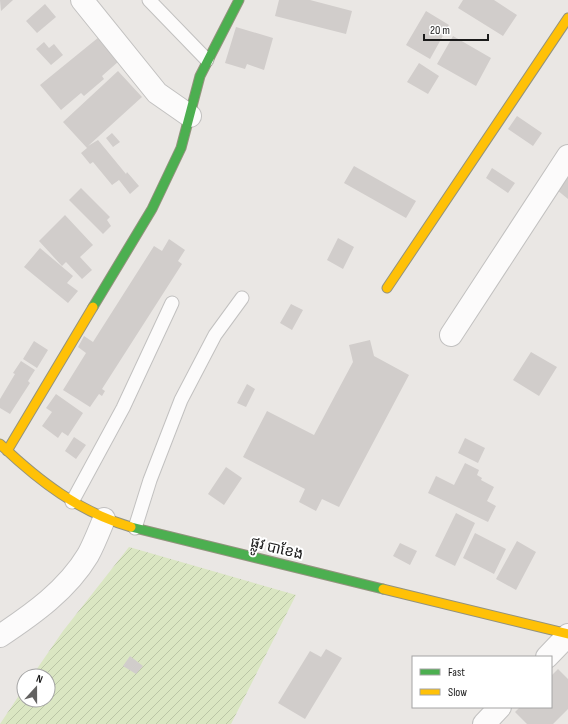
<svg xmlns="http://www.w3.org/2000/svg" width="568" height="724" viewBox="0 0 568 724" font-family="'Sofia Sans Condensed','Noto Sans Khmer',sans-serif">
	<style>
		.garden { fill: url(#garden-furrows) }
		.building { fill: #d1cdcb }
		.lines { fill: none; stroke-linecap: round; stroke-linejoin: round }
		.lane-casing { stroke: #c2c1c0; stroke-width: 15 }
		.street-casing { stroke: #c2c1c0; stroke-width: 24 }
		.fast-casing { stroke: #93927d; stroke-width: 11 }
		.slow-casing { stroke: #93927d; stroke-width: 11 }
		.lane { stroke: #fcfbfb; stroke-width: 13 }
		.street { stroke: #fcfbfb; stroke-width: 22 }
		.fast { stroke: #4caf50; stroke-width: 9 }
		.slow { stroke: #ffc107; stroke-width: 9 }
		.labels { text-anchor: middle; stroke-width: 4; stroke-linejoin: round; paint-order: stroke }
		.street-label { font-size: 15px; fill: #1b1b1b; stroke: #fff }
	</style>
	<defs>
		<pattern id="garden-furrows" width="10" height="10" patternUnits="userSpaceOnUse"><rect width="10" height="10" fill="#dae6c2"/><path d="M-1 1l2-2M0 10L10 0M9 11l2-2" fill="none" stroke="#bac5a6"/></pattern>
	</defs>
	<rect width="100%" height="100%" fill="#eae7e4"/>
	<path class="garden" d="M129 547 296 595 231 724H0L24 688V700H48V676H32L63 631Z"/>
	<path class="building" d="M0 0H13L1 11Z
		M279 0H310L352 11 346 34 275 16Z
		M463 0H494L517 15 503 36 458 8Z
		M45 4 56 17 37 33 26 21Z
		M426 11 449 25 430 59 406 45Z
		M236 27 273 38 264 70 247 64 245 69 225 63Z
		M453 36 491 58 476 86 437 64Z
		M99 37 119 61 102 76 104 79 84 96 81 93 61 110 40 85Z
		M44 42 49 48 54 44 63 55 51 65 36 49Z
		M419 63 439 76 428 94 407 82Z
		M118 71 142 97 88 146 98 140 126 174 127 172 139 186 130 194 119 180 112 185 93 162 90 164 81 153 87 148 63 122Z
		M517 116 542 133 533 146 508 129Z
		M112 133 120 142 113 147 106 138Z
		M354 166 416 201 406 218 344 183Z
		M492 168 515 183 508 193 486 178Z
		M568 176V199L557 190Z
		M81 188 110 217 107 220 111 226 103 234 69 200Z
		M65 215 93 245 80 257 92 270 82 279 66 262 62 266 39 241Z
		M338 238 354 247 343 269 327 260Z
		M169 239 185 250 178 261 182 264 102 389 105 391 102 396 99 394 90 407 63 390 86 353 78 347 84 336 93 342 154 246 162 251Z
		M40 248 73 276 67 283 78 291 68 303 24 267Z
		M291 304 303 310 292 330 280 323Z
		M370 340 374 356 409 375 339 507 322 499 316 511 299 502 305 489 243 457 267 411 314 435 353 362 349 345Z
		M34 341 48 350 37 368 23 359Z
		M531 352 557 367 539 396 513 380Z
		M21 361 35 370 28 381 30 383 10 414 0 408V399L15 374 13 373Z
		M247 384 255 389 246 407 237 403Z
		M56 394 83 413 68 436 62 432 58 438 42 426 52 412 46 408Z
		M74 437 86 445 76 459 65 451Z
		M465 438 485 448 478 463 458 453Z
		M465 463 479 470 477 475 482 478 481 480 494 487 487 501 496 506 488 522 428 493 436 476 454 485Z
		M226 467 242 478 224 505 208 494Z
		M456 513 475 523 455 566 435 556Z
		M475 533 506 549 494 574 463 558Z
		M517 541 536 552 516 590 496 579Z
		M400 543 417 551 410 565 393 556Z
		M326 649 342 658 305 719 278 703 310 651 321 657Z
		M130 656 143 666 136 674 123 666Z
		M558 669 568 679V709L553 724H527L515 712 520 707H551V676Z"/>
	<g class="lines">
		<defs>
			<path id="lane" d="M149 0 207 60
				M72 502 123 408 172 303
				M135 528 150 480 181 400 215 335 242 298"/>
			<path id="street" d="M82 0 157 93 190 116
				M451 335 568 156
				M0 636C33 614 67 590 88 555 94 544 99 531 104 519
				M547 657 568 635
				M484 724 500 707"/>
			<path id="fast" d="M93 307 152 209 181 148 200 76 239 0
				M131 527 383 589"/>
			<path id="slow" d="M387 288 568 18
				M0 444C39 481 79 512 131 527
				M7 451 93 307
				M383 589 568 634"/>
		</defs>
		<use href="#lane" class="lane-casing"/>
		<use href="#street" class="street-casing"/>
		<use href="#fast" class="fast-casing"/>
		<use href="#slow" class="slow-casing"/>
		<use href="#lane" class="lane"/>
		<use href="#street" class="street"/>
		<use href="#fast" class="fast"/>
		<use href="#slow" class="slow"/>
	</g>
	<g class="labels">
		<g class="street-label">
			<text transform="translate(277 548) rotate(14)" y="5">ផ្លូវ បាខែង</text>
		</g>
	</g>
	<rect x="412" y="656" width="140" height="52" fill="#ffffff" stroke="#a4a4a4"/>
	<rect x="420" y="669" width="20" height="6" fill="#4caf50" stroke="#a4a4a4"/>
	<text x="448" y="676" font-size="12" fill="#1b1b1b">Fast</text>
	<rect x="420" y="689" width="20" height="6" fill="#ffc107" stroke="#a4a4a4"/>
	<text x="448" y="696" font-size="12" fill="#1b1b1b">Slow</text>
	<g transform="translate(36 688) rotate(21)"><circle r="19" fill="#ffffff" stroke="#a4a4a4"/>
	<path d="M0-3L7 15L0 10L-7 15Z" fill="#636261"/>
	<text y="-6" font-size="11" font-weight="bold" text-anchor="middle" fill="#1b1b1b">N</text>
	</g>
	<path d="M424 34v6h64v-6" fill="none" stroke="#1b1b1b" stroke-width="2"/>
	<text x="430" y="34" font-size="12" fill="#1b1b1b" stroke="#ffffff" stroke-width="3" paint-order="stroke">20 m</text>
</svg>
